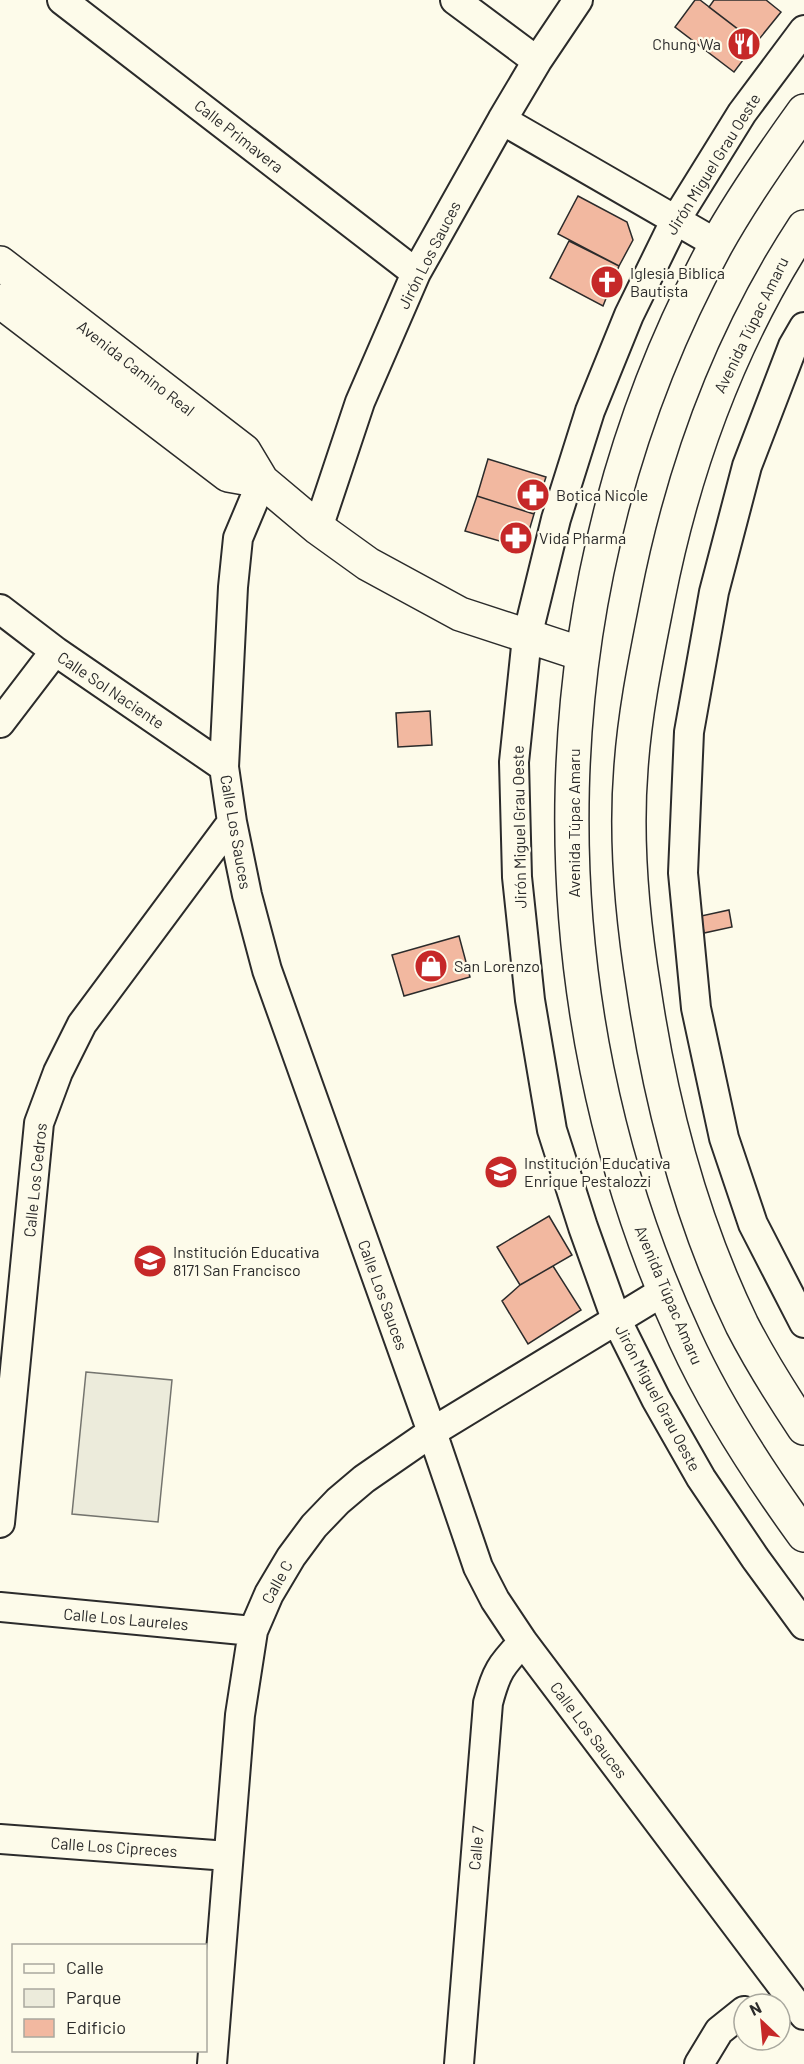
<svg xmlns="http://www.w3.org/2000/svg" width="804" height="2064" viewBox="0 0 804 2064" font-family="Barlow,sans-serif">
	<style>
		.green { fill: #ecebdb; stroke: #74746e; stroke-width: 1.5 }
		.building { fill: #f2b8a0; stroke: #2b2b2b; stroke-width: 1.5 }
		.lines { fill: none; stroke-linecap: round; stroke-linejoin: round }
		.street-casing { stroke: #2b2b2b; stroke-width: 32 }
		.secondary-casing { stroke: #2b2b2b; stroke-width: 36 }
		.highway-casing { stroke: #2b2b2b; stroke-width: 36 }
		.street { stroke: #fdfbea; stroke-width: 28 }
		.secondary { stroke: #fdfbea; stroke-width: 33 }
		.highway { stroke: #fdfbea; stroke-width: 33 }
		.labels { text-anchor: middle; stroke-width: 4.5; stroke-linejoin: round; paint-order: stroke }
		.poi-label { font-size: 16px; fill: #2b2b2b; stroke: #fdfbea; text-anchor: start }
		.street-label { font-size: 16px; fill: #2b2b2b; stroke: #fdfbea }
	</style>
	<rect width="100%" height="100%" fill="#fdfbea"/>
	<path class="green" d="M86 1372 172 1380 158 1522 72 1514Z"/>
	<path class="building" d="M695 0H700L756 43 734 72 675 27Z
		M714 0H766L781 12 756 43 709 7Z
		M578 196 627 222 633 240 619 266 558 234Z
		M569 241 619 266 603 306 550 278Z
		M488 459 546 477 534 514 477 496Z
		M477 496 534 514 524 548 465 531Z
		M430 711 432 745 398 747 396 713Z
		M729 910 732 927 704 933 701 916Z
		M459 936 470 977 404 996 392 955Z
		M549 1216 572 1255 520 1285 497 1247Z
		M553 1266 581 1310 528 1344 502 1301 520 1285Z"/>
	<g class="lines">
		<defs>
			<path id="street" d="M62 0 416 273
				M455 0 537 61
				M804 30 742 113 675 221 629 315 590 411 556 519 527 637 514 762 517 877 530 1000 552 1130 583 1227 616 1319 656 1399 701 1478 755 1558 804 1625
				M502 120 717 244
				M804 327 793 346 747 466 714 592 689 732 683 873 696 1008 724 1138 753 1224 804 1323
				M262 481 238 538 233 587 224 767 232 822 247 895 267 970 432 1432 478 1567 495 1600 523 1642 804 2015
				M318 528 360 402 416 273 502 120 537 61 578 0
				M0 609 55 651 224 767
				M0 723 55 651
				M0 1523 39 1123 58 1072 82 1024 232 822
				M0 1607 253 1631
				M0 1839 228 1856
				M212 2064 240 1715 253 1631 269 1594 291 1557 314 1526 338 1501 364 1479 432 1432 664 1291
				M459 2064 488 1703C496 1672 501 1665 523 1642
				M699 2064 719 2031 744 2011"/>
			<path id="secondary" d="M0 263 244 451 262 481 318 528 368 564 460 614 582 654
				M0 301 228 475 262 481"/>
			<path id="highway" d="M804 111C773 154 742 198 716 245 533 579 526 995 685 1339 717 1409 759 1473 804 1535
				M804 227C730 340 684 466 658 598 647 654 635 710 631 768 625 842 632 916 644 990 661 1104 691 1220 742 1325 760 1360 782 1395 804 1428"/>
		</defs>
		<use href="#street" class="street-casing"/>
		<use href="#secondary" class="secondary-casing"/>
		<use href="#highway" class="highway-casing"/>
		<use href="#street" class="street"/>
		<use href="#secondary" class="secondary"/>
		<use href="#highway" class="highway"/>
	</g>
	<defs>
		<symbol id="restaurant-disc" viewBox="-11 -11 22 22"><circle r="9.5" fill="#c62828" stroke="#fdfbea"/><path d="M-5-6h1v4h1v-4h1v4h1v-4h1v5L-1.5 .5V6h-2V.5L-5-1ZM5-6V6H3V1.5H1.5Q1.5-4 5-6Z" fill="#fff"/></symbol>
		<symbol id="church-disc" viewBox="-11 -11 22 22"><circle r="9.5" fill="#c62828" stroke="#fdfbea"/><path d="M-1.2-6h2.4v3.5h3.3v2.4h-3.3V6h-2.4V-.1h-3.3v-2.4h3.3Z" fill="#fff"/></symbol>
		<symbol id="pharmacy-disc" viewBox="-11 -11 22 22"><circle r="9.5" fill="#c62828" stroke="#fdfbea"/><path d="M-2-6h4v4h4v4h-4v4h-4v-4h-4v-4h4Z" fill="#fff"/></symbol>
		<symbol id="shop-disc" viewBox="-11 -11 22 22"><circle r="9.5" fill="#c62828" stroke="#fdfbea"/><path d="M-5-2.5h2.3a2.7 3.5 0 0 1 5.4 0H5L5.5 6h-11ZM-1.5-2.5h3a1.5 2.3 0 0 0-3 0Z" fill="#fff"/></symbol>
		<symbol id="school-disc" viewBox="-11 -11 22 22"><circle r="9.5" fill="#c62828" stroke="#fdfbea"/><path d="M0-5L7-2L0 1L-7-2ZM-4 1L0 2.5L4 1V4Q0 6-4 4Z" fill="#fff"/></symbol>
	</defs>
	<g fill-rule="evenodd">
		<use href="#restaurant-disc" x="725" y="25" width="38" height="38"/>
		<use href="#church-disc" x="588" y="263" width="38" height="38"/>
		<use href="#pharmacy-disc" x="514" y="476" width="38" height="38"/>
		<use href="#pharmacy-disc" x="497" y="519" width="38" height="38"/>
		<use href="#shop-disc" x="412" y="947" width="38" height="38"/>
		<use href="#school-disc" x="482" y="1153" width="38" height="38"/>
		<use href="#school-disc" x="131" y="1242" width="38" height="38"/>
	</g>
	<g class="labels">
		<g class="poi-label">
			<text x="721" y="50" text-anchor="end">Chung Wa</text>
			<text x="630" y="279">Iglesia Biblica<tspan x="630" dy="18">Bautista</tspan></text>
			<text x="556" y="501">Botica Nicole</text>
			<text x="539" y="544">Vida Pharma</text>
			<text x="454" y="972">San Lorenzo</text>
			<text x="524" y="1169">Institución Educativa<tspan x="524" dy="18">Enrique Pestalozzi</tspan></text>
			<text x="173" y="1258">Institución Educativa<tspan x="173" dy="18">8171 San Francisco</tspan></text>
		</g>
		<g class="street-label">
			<text transform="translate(239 136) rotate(38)" y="6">Calle Primavera</text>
			<text transform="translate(713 164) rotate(-58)" y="6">Jirón Miguel Grau Oeste</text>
			<text transform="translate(429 255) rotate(-63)" y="6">Jirón Los Sauces</text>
			<text transform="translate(751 325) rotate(-64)" y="6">Avenida Túpac Amaru</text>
			<text transform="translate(136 368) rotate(38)" y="6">Avenida Camino Real</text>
			<text transform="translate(111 690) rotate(34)" y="6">Calle Sol Naciente</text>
			<text transform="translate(574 823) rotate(-90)" y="6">Avenida Túpac Amaru</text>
			<text transform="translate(519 827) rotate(-91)" y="6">Jirón Miguel Grau Oeste</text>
			<text transform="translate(236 832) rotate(80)" y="6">Calle Los Sauces</text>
			<text transform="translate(35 1180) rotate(-84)" y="6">Calle Los Cedros</text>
			<text transform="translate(383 1295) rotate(70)" y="6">Calle Los Sauces</text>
			<text transform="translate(669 1295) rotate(67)" y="6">Avenida Túpac Amaru</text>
			<text transform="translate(658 1398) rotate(62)" y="6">Jirón Miguel Grau Oeste</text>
			<text transform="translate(277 1582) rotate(-61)" y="6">Calle C</text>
			<text transform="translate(126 1619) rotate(5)" y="6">Calle Los Laureles</text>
			<text transform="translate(589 1730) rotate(53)" y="6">Calle Los Sauces</text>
			<text transform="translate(114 1847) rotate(4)" y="6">Calle Los Cipreces</text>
			<text transform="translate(476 1848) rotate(-85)" y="6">Calle 7</text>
		</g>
	</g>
	<rect x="12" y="1944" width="195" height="108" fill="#fdfbea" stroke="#a9a89e" stroke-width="1.5"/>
	<rect x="24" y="1964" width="30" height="9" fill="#fdfbea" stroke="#a9a89e" stroke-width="1.5"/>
	<text x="66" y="1974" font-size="18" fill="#2b2b2b">Calle</text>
	<rect x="24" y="1989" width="30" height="18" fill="#ecebdb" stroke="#a9a89e" stroke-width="1.5"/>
	<text x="66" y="2004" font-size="18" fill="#2b2b2b">Parque</text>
	<rect x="24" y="2019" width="30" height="18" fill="#f2b8a0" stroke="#a9a89e" stroke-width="1.5"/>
	<text x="66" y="2034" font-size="18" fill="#2b2b2b">Edificio</text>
	<g transform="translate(762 2022) rotate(334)"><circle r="28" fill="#fdfbea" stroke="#a9a89e" stroke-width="1.5"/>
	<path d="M0-4.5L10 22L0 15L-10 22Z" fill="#c62828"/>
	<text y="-9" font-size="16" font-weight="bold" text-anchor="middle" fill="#2b2b2b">N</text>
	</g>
</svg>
